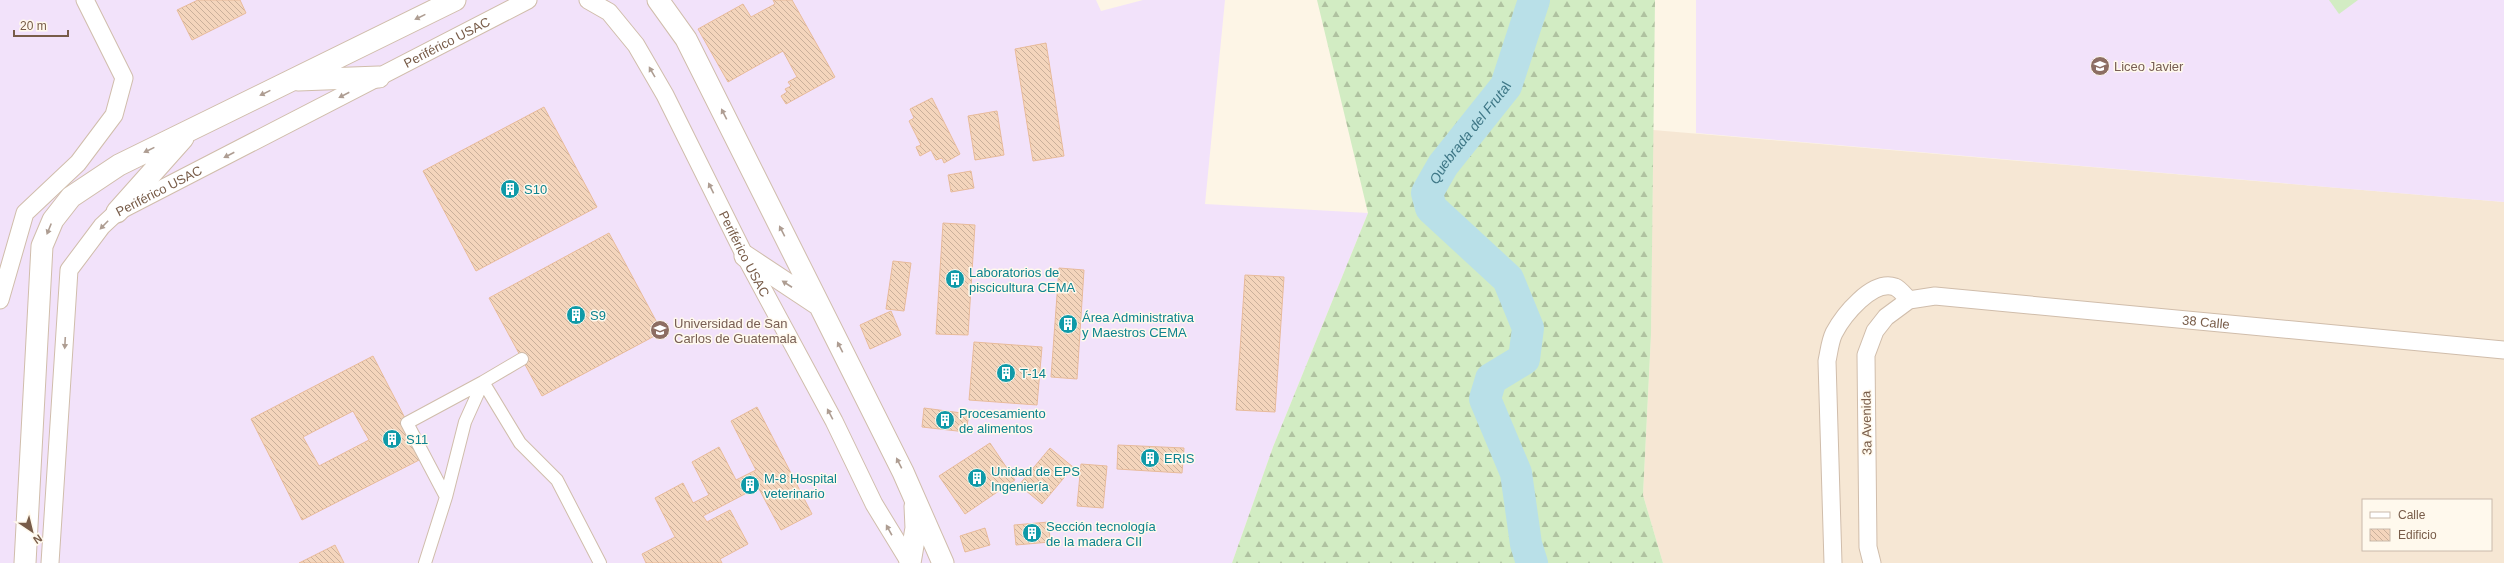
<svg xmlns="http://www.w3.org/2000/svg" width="2504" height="563" viewBox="0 0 2504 563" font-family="Helvetica,sans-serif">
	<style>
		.residential { fill: #f6e7d4; fill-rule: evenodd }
		.education { fill: #f2e2fa }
		.forest { fill: url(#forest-firs) }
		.garden { fill: #d2ecc3 }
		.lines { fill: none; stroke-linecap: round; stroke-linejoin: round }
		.river { stroke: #b9e0e8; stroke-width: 32 }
		.building { fill: url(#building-back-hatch); stroke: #e8bb9b; fill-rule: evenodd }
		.pedestrian-casing { stroke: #d0bdab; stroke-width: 14 }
		.minor-casing { stroke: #d0bdab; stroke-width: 19 }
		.tertiary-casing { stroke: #d0bdab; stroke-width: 23 }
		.pedestrian { stroke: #fff; stroke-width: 12 }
		.minor { stroke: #fff; stroke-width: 17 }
		.tertiary { stroke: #fff; stroke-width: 21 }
		.oneway { fill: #ae9d92 }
		.labels { text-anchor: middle; stroke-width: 3; stroke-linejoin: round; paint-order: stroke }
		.street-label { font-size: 13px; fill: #785c49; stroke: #fff9ed }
		.education-label { font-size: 13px; fill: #785e54; stroke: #fff9ed; text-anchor: start }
		.culture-label { font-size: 13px; fill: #0d838f; stroke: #fff9ed; text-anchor: start }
		.water-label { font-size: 14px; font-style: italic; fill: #3e7786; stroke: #fff9ed }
	</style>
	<defs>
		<pattern id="forest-firs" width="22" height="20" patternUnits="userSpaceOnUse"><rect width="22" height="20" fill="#d2ecc3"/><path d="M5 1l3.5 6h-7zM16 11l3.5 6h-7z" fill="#afc2a0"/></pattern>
		<pattern id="building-back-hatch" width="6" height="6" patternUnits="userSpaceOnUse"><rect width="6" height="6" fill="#f4d5bc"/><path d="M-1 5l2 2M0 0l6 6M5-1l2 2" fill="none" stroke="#cab09b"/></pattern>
	</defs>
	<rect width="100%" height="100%" fill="#fdf5e6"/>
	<path class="residential" d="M1653 130 2504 202V563H1663L1643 495 1651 335ZM2363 500H2491V550H2363Z"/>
	<path class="education" d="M0 0H1096L1101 11 1143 0H1225L1205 204 1368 213 1273 447 1232 563H0Z
		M1696 0H2504V202L1696 133Z"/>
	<path class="forest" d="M1317 0H1655L1651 335 1643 495 1663 563H1232L1273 447 1368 213Z"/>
	<path class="garden" d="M2329 0H2358L2339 14Z"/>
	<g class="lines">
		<path class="river" id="s1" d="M1532 563 1526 544 1516 473 1485 399 1491 379 1524 359 1528 328 1508 279 1431 208 1427 193 1443 165 1506 86 1534 0"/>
	</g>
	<path class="building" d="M198 0H240L246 13 192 40 177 10Z
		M773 0H792L835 77 786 104 781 96 787 92 785 89 791 86 788 82 797 77 783 51 728 82 698 29 743 4 751 17 775 4Z
		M1046 43 1064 156 1033 161 1015 49Z
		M932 98 960 154 944 163 942 158 936 160 931 150 920 156 916 147 921 145 909 121 914 118 910 109Z
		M544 107 597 207 476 271 423 171Z
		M997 111 1004 155 975 160 968 116Z
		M971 171 974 188 951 192 948 175Z
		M943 223 975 225 968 335 936 334Z
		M609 233 662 332 542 396 489 298Z
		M893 261 911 263 904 311 886 309Z
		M1059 268 1084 270 1077 379 1051 377Z
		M1245 275 1284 277 1275 412 1236 410Z
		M891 311 901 335 870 349 860 325Z
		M974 342 1042 347 1037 405 969 400Z
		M373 356 425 457 302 520 251 419ZM353 411 369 440 319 466 303 437Z
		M757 407 812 514 781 530 758 487 703 516 707 522 730 510 748 544 720 559 722 563H646L642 554 675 537 655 498 683 483 693 503 709 495 692 462 719 447 736 480 756 470 731 421Z
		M924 408 969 414 966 432 922 427Z
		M990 443 1015 480 965 514 939 476Z
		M1118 445 1184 448 1182 473 1117 469Z
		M1050 448 1073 467 1042 504 1019 485Z
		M1081 464 1107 466 1103 508 1077 506Z
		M1049 522 1050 542 1016 545 1014 525Z
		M985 528 990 545 965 552 960 536Z
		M335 545 344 563H299Z"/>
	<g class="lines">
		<defs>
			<path id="pedestrian" d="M446 497 407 423 483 382 520 443 557 480 600 563
				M425 563 446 497 465 422 483 382 522 359"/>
			<g id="minor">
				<path id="s2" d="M588 0 609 12 636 45 665 95 745 256 834 421 874 504 910 563"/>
				<path d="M0 300 25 213 78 163 114 115 124 78 85 0"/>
				<path id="s3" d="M50 563 69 270 102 226 117 212 528 0"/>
				<path d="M1833 563 1827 361C1829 352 1830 341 1834 333 1843 316 1872 279 1895 287 1900 289 1905 296 1909 300"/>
				<path id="s4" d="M1872 563 1868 547 1866 355 1875 331 1886 317 1909 300 1935 296 2504 350"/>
			</g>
			<path id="tertiary" d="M658 0 686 39 903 472 943 563
				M298 80 379 77
				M117 212 183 138
				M745 256 819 305
				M25 563 42 246 53 220 71 197 119 165 455 0
				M910 563 916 528 915 506"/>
		</defs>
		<use href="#pedestrian" class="pedestrian-casing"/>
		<use href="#minor" class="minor-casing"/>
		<use href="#tertiary" class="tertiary-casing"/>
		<use href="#pedestrian" class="pedestrian"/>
		<use href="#minor" class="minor"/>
		<use href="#tertiary" class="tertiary"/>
	</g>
	<defs><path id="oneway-solid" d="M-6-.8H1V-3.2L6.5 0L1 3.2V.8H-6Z"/></defs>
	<g class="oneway">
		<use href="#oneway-solid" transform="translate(420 17) rotate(154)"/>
		<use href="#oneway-solid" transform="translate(652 72) rotate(-120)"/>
		<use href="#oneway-solid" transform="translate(265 93) rotate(154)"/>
		<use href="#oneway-solid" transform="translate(344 95) rotate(153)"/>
		<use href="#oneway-solid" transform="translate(724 114) rotate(-117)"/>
		<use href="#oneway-solid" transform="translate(149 150) rotate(154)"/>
		<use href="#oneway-solid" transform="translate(229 155) rotate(153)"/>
		<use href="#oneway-solid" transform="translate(711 188) rotate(-116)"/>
		<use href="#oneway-solid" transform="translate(104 225) rotate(134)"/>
		<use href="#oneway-solid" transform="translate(49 229) rotate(112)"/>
		<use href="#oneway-solid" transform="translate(782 231) rotate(-117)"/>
		<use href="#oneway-solid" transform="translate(787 284) rotate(-147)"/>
		<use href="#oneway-solid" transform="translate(65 343) rotate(93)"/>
		<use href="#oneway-solid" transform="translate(840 347) rotate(-117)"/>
		<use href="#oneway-solid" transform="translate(830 414) rotate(-118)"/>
		<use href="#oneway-solid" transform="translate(899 463) rotate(-117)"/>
		<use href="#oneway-solid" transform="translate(889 530) rotate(-119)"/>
	</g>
	<defs>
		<symbol id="school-disc" viewBox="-11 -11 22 22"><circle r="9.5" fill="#8d6e63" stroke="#fff9ed"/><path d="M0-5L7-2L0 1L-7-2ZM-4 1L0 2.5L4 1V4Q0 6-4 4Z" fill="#fff"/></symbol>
		<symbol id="building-disc" viewBox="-11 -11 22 22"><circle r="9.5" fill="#0f9aa8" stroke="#fff9ed"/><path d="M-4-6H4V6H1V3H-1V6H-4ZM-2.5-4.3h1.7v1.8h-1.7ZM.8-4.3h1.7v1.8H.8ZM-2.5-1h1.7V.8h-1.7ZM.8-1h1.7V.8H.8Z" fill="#fff"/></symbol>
		<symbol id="university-disc" viewBox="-11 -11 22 22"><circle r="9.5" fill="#8d6e63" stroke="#fff9ed"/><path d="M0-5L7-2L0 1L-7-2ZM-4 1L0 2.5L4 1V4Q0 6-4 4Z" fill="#fff"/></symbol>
	</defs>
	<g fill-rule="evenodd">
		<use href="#school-disc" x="2089" y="55" width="22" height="22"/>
		<use href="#building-disc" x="499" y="178" width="22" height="22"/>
		<use href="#building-disc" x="944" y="268" width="22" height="22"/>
		<use href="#building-disc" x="565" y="304" width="22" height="22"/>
		<use href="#building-disc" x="1057" y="313" width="22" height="22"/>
		<use href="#university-disc" x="649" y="319" width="22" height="22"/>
		<use href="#building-disc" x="995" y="362" width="22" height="22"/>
		<use href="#building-disc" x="934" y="409" width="22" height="22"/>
		<use href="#building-disc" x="381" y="428" width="22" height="22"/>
		<use href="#building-disc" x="1139" y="447" width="22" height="22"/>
		<use href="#building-disc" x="966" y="467" width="22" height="22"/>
		<use href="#building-disc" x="739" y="474" width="22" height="22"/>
		<use href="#building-disc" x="1021" y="522" width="22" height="22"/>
	</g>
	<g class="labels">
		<g class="street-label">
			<text dy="5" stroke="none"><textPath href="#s3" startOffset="740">Periférico USAC</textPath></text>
			<text dy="5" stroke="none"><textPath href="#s3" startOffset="416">Periférico USAC</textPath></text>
			<text dy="5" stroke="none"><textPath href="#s2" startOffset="302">Periférico USAC</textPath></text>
			<text dy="5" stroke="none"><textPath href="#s4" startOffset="579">38 Calle</textPath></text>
			<text transform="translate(1866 423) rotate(-91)" y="5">3a Avenida</text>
		</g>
		<g class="education-label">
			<text x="2114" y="71">Liceo Javier</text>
			<text x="674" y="328">Universidad de San<tspan x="674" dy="15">Carlos de Guatemala</tspan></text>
		</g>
		<g class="culture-label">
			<text x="524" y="194">S10</text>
			<text x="969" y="277">Laboratorios de<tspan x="969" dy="15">piscicultura CEMA</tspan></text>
			<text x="590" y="320">S9</text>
			<text x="1082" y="322">Área Administrativa<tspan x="1082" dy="15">y Maestros CEMA</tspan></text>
			<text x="1020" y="378">T-14</text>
			<text x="959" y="418">Procesamiento<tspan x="959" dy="15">de alimentos</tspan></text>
			<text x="406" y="444">S11</text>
			<text x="1164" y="463">ERIS</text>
			<text x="991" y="476">Unidad de EPS<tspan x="991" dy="15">Ingeniería</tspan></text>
			<text x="764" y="483">M-8 Hospital<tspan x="764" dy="15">veterinario</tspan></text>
			<text x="1046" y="531">Sección tecnología<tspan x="1046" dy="15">de la madera CII</tspan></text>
		</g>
		<g class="water-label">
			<text dy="5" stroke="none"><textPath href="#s1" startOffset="510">Quebrada del Frutal</textPath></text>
		</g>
	</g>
	<rect x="2362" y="499" width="130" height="52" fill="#fff9ed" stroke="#c9baab"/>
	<rect x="2370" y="512" width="20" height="6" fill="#ffffff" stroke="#c9baab"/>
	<text x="2398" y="519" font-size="12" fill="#785c49">Calle</text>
	<rect x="2370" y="529" width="20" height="12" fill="url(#building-back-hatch)" stroke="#c9baab"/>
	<text x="2398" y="539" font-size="12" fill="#785c49">Edificio</text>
	<g transform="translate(32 531) rotate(145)" stroke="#fff9ed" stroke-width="3" paint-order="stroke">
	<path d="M0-3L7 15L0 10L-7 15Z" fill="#785c49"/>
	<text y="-6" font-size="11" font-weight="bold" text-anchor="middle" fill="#785c49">N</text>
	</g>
	<path d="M14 30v6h54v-6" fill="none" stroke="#785c49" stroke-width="2"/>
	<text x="20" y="30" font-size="12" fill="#785c49" stroke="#fff9ed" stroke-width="3" paint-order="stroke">20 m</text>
</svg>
